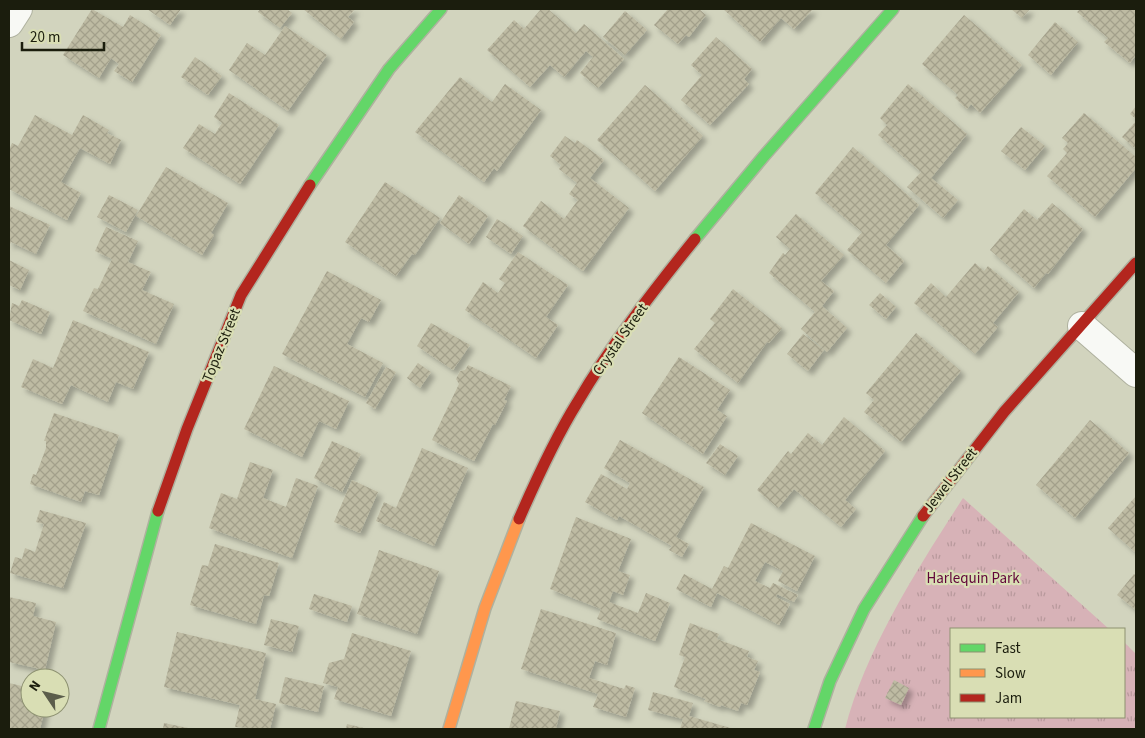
<svg xmlns="http://www.w3.org/2000/svg" width="1145" height="738" viewBox="0 0 1145 738" font-family="'Source Sans 3',sans-serif">
	<style>
		.grass { fill: url(#grass-tufts) }
		.building { fill: url(#building-cross-hatch); filter: url(#shadow) }
		.lines { fill: none; stroke-linecap: round; stroke-linejoin: round }
		.street-casing { stroke: #afb19f; stroke-width: 30 }
		.fast-casing { stroke: #afb19f; stroke-width: 14 }
		.slow-casing { stroke: #afb19f; stroke-width: 14 }
		.jam-casing { stroke: #afb19f; stroke-width: 14 }
		.street { stroke: #f8f9f5; stroke-width: 28 }
		.fast { stroke: #63d668; stroke-width: 11 }
		.slow { stroke: #ff974d; stroke-width: 11 }
		.jam { stroke: #b3261e; stroke-width: 11 }
		.labels { text-anchor: middle; stroke-width: 4.5; stroke-linejoin: round; paint-order: stroke }
		.street-label { font-size: 15px; fill: #1b1d0d; stroke: #d9deb4 }
		.park-label { font-size: 15px; fill: #610439; stroke: #d9deb4 }
	</style>
	<defs>
		<pattern id="grass-tufts" width="24" height="20" patternUnits="userSpaceOnUse" patternTransform="scale(1.25)"><rect width="24" height="20" fill="#d7b2b7"/><path d="M3 7l-1-3M5 7V3M7 7l1-3M15 17l-1-3M17 17v-4M19 17l1-3" fill="none" stroke="#b8999c"/></pattern>
		<pattern id="building-cross-hatch" width="8" height="8" patternUnits="userSpaceOnUse" patternTransform="scale(1.25)"><rect width="8" height="8" fill="#bebba3"/><path d="M0 0l8 8M0 8l8-8" fill="none" stroke="#a3a08b"/></pattern>
		<filter id="shadow"><feDropShadow dx="4.5" dy="4.5" stdDeviation="2.5" flood-color="#0004"/></filter>
	</defs>
	<rect width="100%" height="100%" fill="#d2d4be"/>
	<path class="grass" d="M963 498 1109 629H951V717H1124V642L1136 654V729H845C866 648 918 568 963 498Z"/>
	<path class="building" d="M92 9 123 27 130 15 161 35 132 82 114 71 119 64 111 58 99 78 63 55Z
		M147 9H181L170 25Z
		M260 9H287L292 13 280 28 258 12Z
		M303 9H355L348 17 354 22 341 39Z
		M541 9H548L576 33 584 24 624 59 598 88 580 73 593 57 586 51 564 77 550 65 530 87 487 50 514 20 524 29Z
		M668 9H699L706 15 689 37 686 35 678 44 654 25Z
		M723 9H813L794 29 781 18 760 42Z
		M1011 9H1030L1022 18Z
		M1080 9H1136V55L1130 63 1104 42 1108 38 1077 12Z
		M625 11 647 30 625 55 603 37Z
		M964 15 1022 65 980 113 971 104 967 109 955 98 958 95 922 64Z
		M1055 22 1078 42 1051 75 1028 55Z
		M285 26 327 55 288 111 229 70 247 43 265 55Z
		M716 37 752 69 744 79 749 84 710 125 681 100 702 75 691 65Z
		M195 57 222 76 208 95 181 77Z
		M460 77 492 102 505 84 541 110 497 171 494 168 484 182 415 132Z
		M908 84 967 134 931 178 958 200 943 218 907 187 921 172 878 135 887 125 880 118Z
		M645 85 703 136 655 191 597 140Z
		M229 93 279 125 240 184 183 148 199 124 215 134 222 123 214 117Z
		M1136 106V119L1130 114Z
		M1084 113 1136 157V168L1095 217 1047 176 1067 153 1063 149 1068 143 1062 138Z
		M35 115 72 135 83 115 109 130 107 133 121 140 110 164 80 148 61 182 81 193 67 220 9 189V150L12 143 18 146Z
		M1136 121V149L1122 137Z
		M1021 127 1045 146 1025 170 1001 151Z
		M565 136 575 143 577 140 604 160 590 178 629 208 583 271 523 226 541 201 564 219 578 200 569 194 577 183 559 169 561 165 550 156Z
		M853 147 919 205 886 245 904 261 886 283 847 250 862 232 815 193Z
		M166 167 228 203 211 233 214 235 202 255 136 216Z
		M385 182 440 218 415 255 412 254 396 276 345 242Z
		M109 195 138 210 126 232 97 217Z
		M459 195 488 216 469 244 440 223Z
		M1052 203 1083 229 1048 274 1046 273 1034 288 990 250 1024 209 1037 220Z
		M9 206 50 225 36 254 11 242 9 247Z
		M796 214 844 255 821 281 834 291 822 306 847 328 827 352 801 329 815 312 769 273 783 253 785 255 790 249 776 237Z
		M497 219 523 236 511 254 486 237Z
		M106 227 138 241 128 262 151 272 142 290 174 304 156 344 83 311 94 288 98 289 112 259 95 251Z
		M518 252 568 285 546 317 558 325 536 358 465 310 483 282 498 293 505 283 499 279Z
		M9 260 29 270 20 290 9 285Z
		M975 263 984 271 988 266 1019 292 993 323 998 327 975 354 914 303 931 283 946 297Z
		M327 271 381 300 369 322 361 318 347 344 383 363 365 397 282 354Z
		M733 289 782 328 769 343 767 342 738 383 694 349 715 323 710 319Z
		M880 293 896 307 886 319 869 305Z
		M22 300 50 312 41 334 9 320 12 303 19 306Z
		M73 320 149 352 133 389 116 382 108 402 71 385 62 404 21 387 33 359 53 368Z
		M431 323 470 345 453 370 417 346Z
		M916 333 961 371 901 442 864 412 874 400 866 393Z
		M803 334 824 350 808 371 787 354Z
		M679 357 730 390 717 410 727 416 703 454 642 413Z
		M418 363 431 372 420 388 407 378Z
		M468 365 511 386 504 400 507 401 495 425 493 424 474 461 432 440 459 384 456 379 460 371 465 370Z
		M274 366 349 401 336 429 319 421 302 457 244 429Z
		M386 367 396 372 375 409 366 403Z
		M54 413 119 435 99 495 85 491 81 502 30 484 33 474 36 475 46 448V441H44Z
		M844 417 885 451 845 500 856 509 841 527 794 489 778 508 757 490 788 451 791 454 808 433 822 445Z
		M1090 420 1129 453 1075 518 1036 485Z
		M620 440 704 487 676 537 689 544 682 557 669 550 672 546 619 516 617 520 585 502 601 474 627 489 630 483 604 468Z
		M332 441 361 454 342 492 314 478Z
		M720 444 738 456 725 475 706 463Z
		M422 448 468 468 434 546 376 521 384 502 396 508Z
		M250 462 273 470 263 498 286 507 296 478 318 486 292 558 209 528 221 493 237 499Z
		M352 480 378 492 360 533 334 522Z
		M1136 496V553L1108 528Z
		M40 510 86 523 63 588 10 573 15 557 22 559 25 548 35 552 44 524 36 522Z
		M576 517 631 539 618 571 630 575 623 595 613 591 609 602 638 613 646 593 670 603 655 641 597 619 601 609 550 589Z
		M751 523 815 556 797 591 778 581 783 571 765 562 755 581 770 588 773 583 798 595 794 602 777 594 776 597 790 604 779 625 717 593 711 607 676 589 684 574 712 589 724 566 728 568Z
		M215 544 279 563 269 596 264 595 256 624 190 605 202 565 208 566Z
		M379 550 439 571 417 634 357 614Z
		M1134 574 1136 576V610L1117 595Z
		M314 594 352 606 347 622 309 609Z
		M9 597 36 603 33 616 56 622 45 670 9 662Z
		M541 609 616 633 607 665 595 661 589 678 624 689 626 685 635 688 626 717 593 707 598 694 521 669Z
		M271 619 299 626 292 652 264 645Z
		M690 623 719 634 717 639 749 651 747 657 758 661 754 670 760 672 747 705 741 703 738 711 721 705 720 707 704 701 706 699 674 687 685 657 679 655Z
		M177 632 266 653 255 699 276 704 270 729 235 727 240 705 164 687Z
		M352 633 411 651 391 716 334 699 338 687 323 683 329 663 344 659Z
		M285 677 324 686 318 712 279 703Z
		M894 680 909 688 901 705 885 698Z
		M9 683 30 688V708H45L40 729H9Z
		M653 692 693 703 689 716 734 729H680L683 719 648 710Z
		M516 701 560 711 556 729H509Z
		M164 723 188 728V729H163Z
		M347 724 368 729H346Z"/>
	<g class="lines">
		<defs>
			<path id="street" d="M9 23 18 9
				M1082 326 1136 373"/>
			<path id="fast" d="M310 185 389 69 441 9
				M695 239 764 156 893 9
				M99 729 158 511
				M814 729 830 681 864 609 923 516"/>
			<path id="slow" d="M449 729 485 608 519 519"/>
			<path id="jam" d="M158 511 187 429 241 295 310 185
				M923 516 1004 412 1136 263
				M519 519C536 480 554 440 577 403 611 345 653 291 695 239"/>
		</defs>
		<use href="#street" class="street-casing"/>
		<use href="#fast" class="fast-casing"/>
		<use href="#slow" class="slow-casing"/>
		<use href="#jam" class="jam-casing"/>
		<use href="#street" class="street"/>
		<use href="#fast" class="fast"/>
		<use href="#slow" class="slow"/>
		<use href="#jam" class="jam"/>
	</g>
	<g class="labels">
		<g class="street-label">
			<text transform="translate(620 339) rotate(-55)" y="5">Crystal Street</text>
			<text transform="translate(221 345) rotate(-68)" y="5">Topaz Street</text>
			<text transform="translate(950 480) rotate(-52)" y="5">Jewel Street</text>
		</g>
		<g class="park-label">
			<text x="973" y="583">Harlequin Park</text>
		</g>
	</g>
	<rect width="1145" height="738" fill="none" stroke="#1b1d0d" stroke-width="20"/>
	<rect x="950" y="628" width="175" height="90" fill="#d9deb4" stroke="#8d9171"/>
	<rect x="960" y="644" width="25" height="8" fill="#63d668" stroke="#8d9171"/>
	<text x="995" y="653" font-size="15" fill="#1b1d0d">Fast</text>
	<rect x="960" y="669" width="25" height="8" fill="#ff974d" stroke="#8d9171"/>
	<text x="995" y="678" font-size="15" fill="#1b1d0d">Slow</text>
	<rect x="960" y="694" width="25" height="8" fill="#b3261e" stroke="#8d9171"/>
	<text x="995" y="703" font-size="15" fill="#1b1d0d">Jam</text>
	<g transform="translate(45 693) rotate(305)"><circle r="24" fill="#d9deb4" stroke="#8d9171"/>
	<path d="M0-4L9 19L0 12L-9 19Z" fill="#5b5d4b"/>
	<text y="-8" font-size="14" font-weight="bold" text-anchor="middle" fill="#1b1d0d">N</text>
	</g>
	<path d="M22 42v8h82v-8" fill="none" stroke="#1b1d0d" stroke-width="2.5"/>
	<text x="30" y="42" font-size="15" fill="#1b1d0d" stroke="#d9deb4" stroke-width="4" paint-order="stroke">20 m</text>
</svg>
